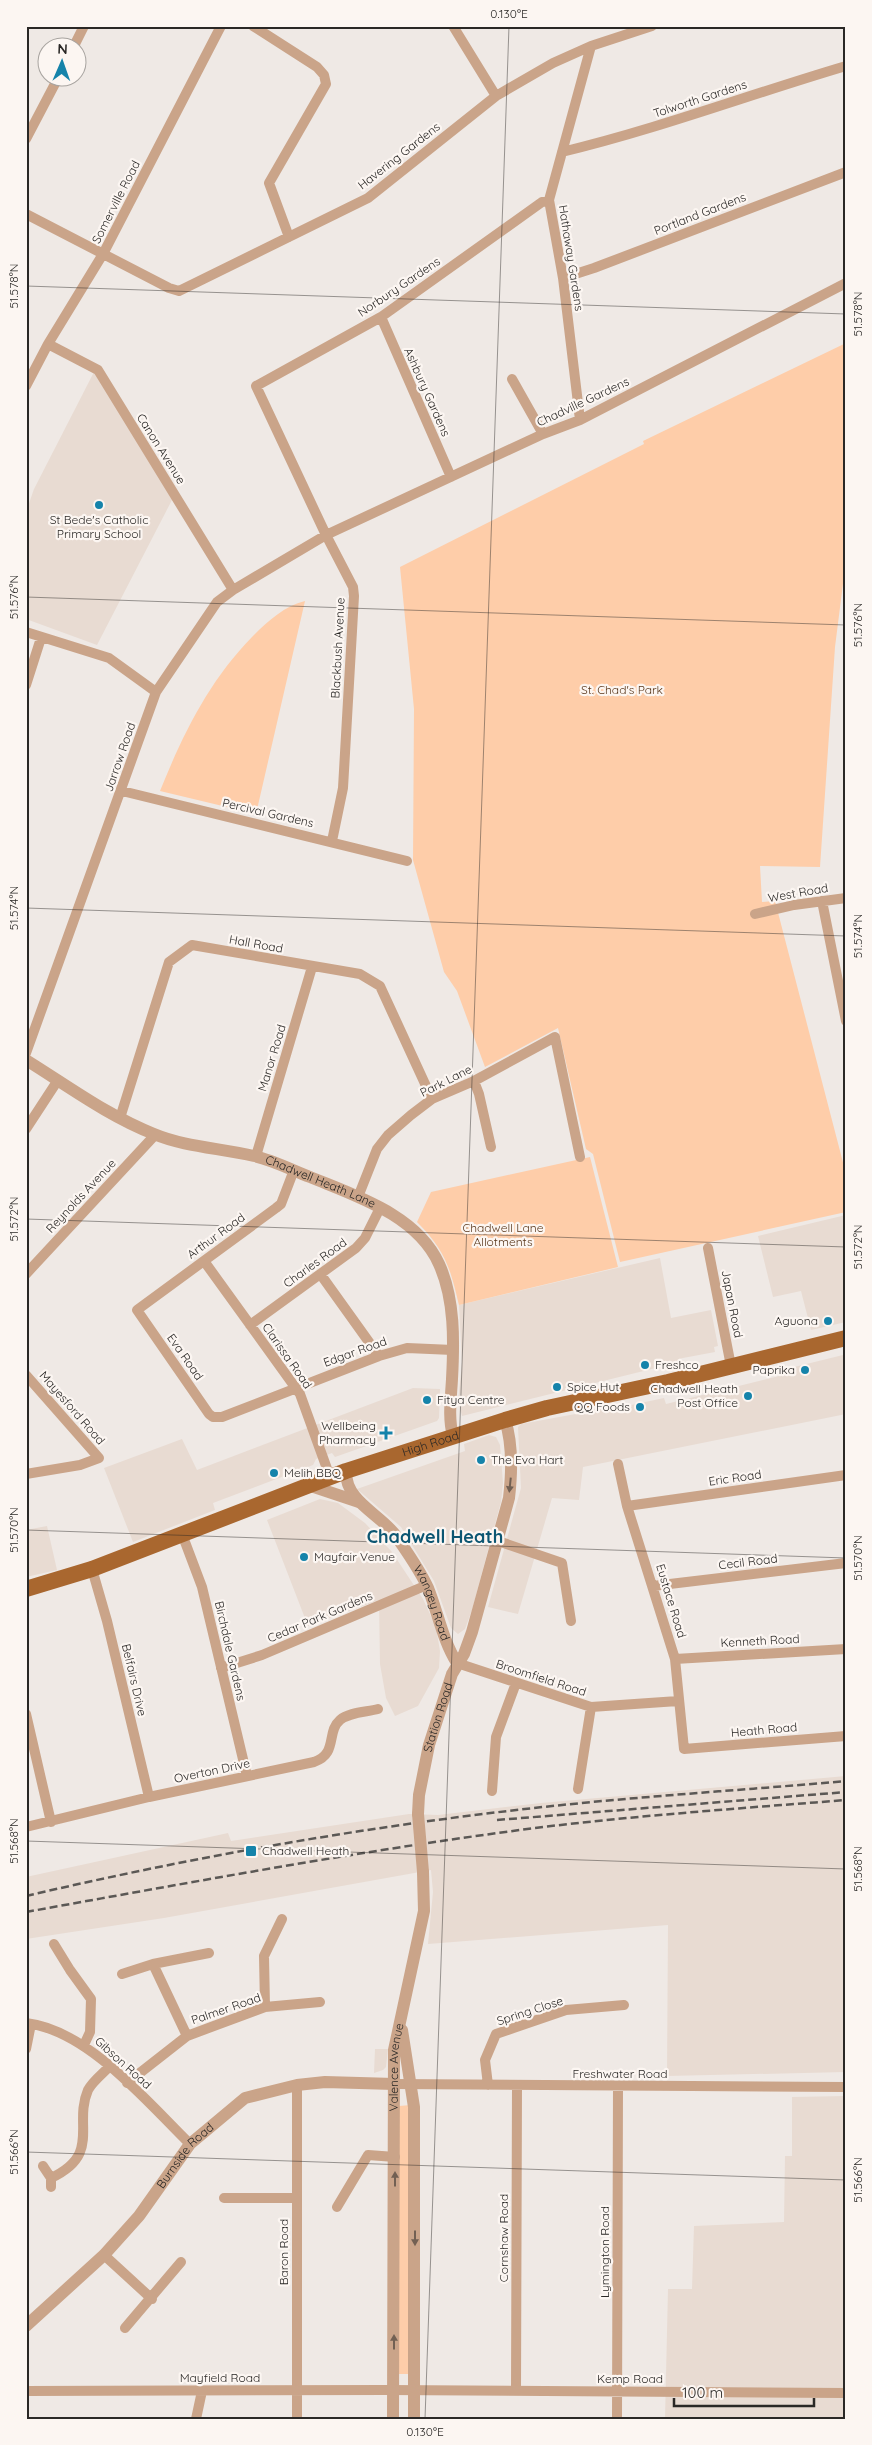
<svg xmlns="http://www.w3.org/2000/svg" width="872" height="2445" viewBox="0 0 872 2445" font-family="Quicksand,sans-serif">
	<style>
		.built { fill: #e8dbd2 }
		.green { fill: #fecda9 }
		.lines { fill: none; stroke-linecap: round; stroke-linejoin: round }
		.minor { stroke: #caa489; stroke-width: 10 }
		.tertiary { stroke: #caa489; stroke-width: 12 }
		.primary { stroke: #a9672f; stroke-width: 16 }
		.rail { stroke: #5b5855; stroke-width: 2.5; stroke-dasharray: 8 4; stroke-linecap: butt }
		.tertiary-bridge { stroke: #caa489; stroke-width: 12 }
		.oneway { fill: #726053 }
		.ticks { fill: none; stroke: #2a2826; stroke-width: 1; stroke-opacity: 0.45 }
		.poi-dot { fill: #1583aa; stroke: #fcf6f2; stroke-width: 2 }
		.labels { text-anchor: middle; stroke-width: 4.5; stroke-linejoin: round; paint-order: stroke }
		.street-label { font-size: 12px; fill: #2a2826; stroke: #fcf6f2 }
		.poi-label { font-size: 12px; fill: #2a2826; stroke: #fcf6f2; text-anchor: start }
		.park-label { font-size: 12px; fill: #59371b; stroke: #fcf6f2 }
		.district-label { font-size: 18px; font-weight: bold; fill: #0c5672; stroke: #fcf6f2 }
		.neatline { fill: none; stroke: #2a2826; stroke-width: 2 }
		.ticks-label { font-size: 12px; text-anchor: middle; fill: #2a2826 }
	</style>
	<rect width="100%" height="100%" fill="#efe9e5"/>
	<path class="built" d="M94 372 173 498 97 645 26 619V512L34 489Z
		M846 1215V1322L811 1330 801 1291 773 1297 758 1236Z
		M660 1258 671 1318 711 1310 718 1346 714 1347 715 1352 683 1358 679 1359 680 1362 462 1416 458 1402 462 1363 459 1305Z
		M843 1355 846 1367V1414L583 1467 579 1500 552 1498 518 1614 488 1607 521 1488 518 1427 521 1424 581 1413 583 1410 622 1407 664 1398 666 1404 779 1376 778 1371Z
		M413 1388 440 1389 439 1418 437 1421 335 1457 332 1453 316 1459 313 1465 213 1503 215 1510 133 1542 104 1468 182 1439 197 1470Z
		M489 1435 496 1437 500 1445 503 1483 501 1502 472 1610 465 1629 458 1634 451 1628 434 1581 401 1527 357 1489 465 1451 464 1444Z
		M320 1499 338 1503 365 1523 392 1552 423 1599 436 1627 440 1651 439 1668 418 1706 395 1716 386 1698 380 1664 379 1600 308 1626 267 1520Z
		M47 1526 57 1570 26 1577V1530Z
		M846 1776V2072L667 2076 668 1925 428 1944 433 1892 431 1870 164 1918 26 1939V1877L228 1833 231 1841 409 1814 438 1815 541 1803Z
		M375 2049H388L386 2067 383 2070 374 2073Z
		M846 2096V2419H665L668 2289H692L694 2226 784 2222 785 2156H792V2097Z"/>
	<path class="green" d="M846 343V560L835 647 820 867 760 866 762 902 775 901 846 1174V1212L620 1262 593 1154 586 1149 558 1028 485 1067 457 991 444 972 413 860 414 709 400 567 644 444 643 441Z
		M305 601 256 814 160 791C183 734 209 681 252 637 267 622 284 606 305 601Z
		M590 1157 618 1267 459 1305C450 1267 445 1250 417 1222L431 1192Z
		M411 2105 412 2374H399V2106Z"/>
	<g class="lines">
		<path class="minor" d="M253 26 317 67 324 75 326 84 269 183 289 237
			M453 26 496 96
			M73 48 84 26
			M26 139 58 78
			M562 152C658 129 751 94 846 66
			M26 214 169 288 179 291 368 198 496 96 553 63 591 46 652 26
			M563 278 594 268 846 172
			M381 317 451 477
			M48 344 98 370 233 590
			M512 379 543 434
			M26 386 48 344 103 254 221 26
			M580 420 563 278 549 200 591 46
			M26 632 109 658 156 692
			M26 685 41 638
			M122 791 407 861
			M332 841 343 788 354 596 353 587 326 535 256 386 381 317 542 202 549 200
			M822 901 846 1021
			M755 914 794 905 846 898
			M26 1053 156 692 217 602 233 590 326 535 543 434 580 420 846 283
			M474 1081 479 1094 491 1147
			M120 1118 169 962 192 945 360 974 380 986 432 1099
			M26 1129 58 1080
			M256 1156 312 967
			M294 1170 281 1204 276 1208 137 1310 209 1414 213 1417H222L379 1356 407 1348 453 1350
			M358 1197 377 1149 388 1135 411 1115 432 1099 474 1081 555 1037 580 1157
			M708 1248 731 1366
			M204 1261 300 1394 330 1477
			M26 1274 155 1135
			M321 1275 379 1356
			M250 1325 356 1248 365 1238 380 1208
			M26 1375 99 1458 80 1465 26 1474
			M618 1464 627 1506 675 1659 684 1749 846 1736
			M627 1506 846 1475
			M182 1534 202 1587 247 1776
			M498 1541 562 1563 571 1621
			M92 1569 107 1621 149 1797
			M653 1586 846 1563
			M675 1659 846 1649
			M457 1663 591 1707 678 1701
			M221 1668 262 1655 427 1585
			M26 1714 51 1822
			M578 1789 591 1707
			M492 1791 496 1737 516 1683
			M26 1827 149 1797 314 1762C338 1754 326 1732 340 1720 349 1712 367 1712 378 1709
			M54 1944 70 1970 91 1999 90 2032 84 2045
			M153 1964 187 2036
			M122 1974 153 1964 209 1953
			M265 2007 264 1956 282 1919
			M26 2023C88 2030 147 2102 190 2144
			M26 2049 31 2024
			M127 2083 187 2036 265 2007 320 2002
			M394 2084 846 2087
			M488 2085 485 2060 496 2034 566 2010 624 2005
			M43 2166 51 2178V2187
			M51 2178C102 2154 73 2125 88 2090 92 2082 102 2074 109 2067
			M224 2198H296
			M337 2207 368 2155 395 2157
			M104 2255 152 2299
			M125 2328 181 2262
			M26 2391 388 2390 846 2393
			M516 2391 517 2085
			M196 2419 202 2391
			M297 2419V2085
			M617 2419 618 2086"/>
		<g class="tertiary">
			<path id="s1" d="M26 1060C68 1086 108 1116 154 1134 185 1147 221 1148 254 1156 273 1160 292 1170 310 1177 356 1196 417 1215 439 1264 455 1299 454 1342 452 1379 451 1398 448 1418 453 1436"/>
			<path id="s2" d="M346 1471C345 1502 381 1514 396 1536 407 1552 420 1570 428 1588 438 1613 443 1641 457 1663"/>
			<path d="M308 1485 359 1502"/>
			<path id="s3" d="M418 1814 419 1795 429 1745 452 1674 464 1654 472 1632 509 1498C512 1472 513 1444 505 1420"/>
			<path d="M402 2030 414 2107V2419"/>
			<path id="s4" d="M26 2326 104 2255 139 2216 190 2144 245 2098 297 2085 325 2082 394 2084"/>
			<path id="s5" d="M393 2419 394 2050 424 1911 423 1872"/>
		</g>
		<path class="primary" id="s6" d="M26 1589 92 1569 346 1471 505 1420 547 1408 668 1382 846 1338"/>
		<path class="rail" d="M497 1820 846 1792
			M26 1896C197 1856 369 1826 543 1807 644 1796 745 1790 846 1781
			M26 1912C198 1881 370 1849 543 1827 644 1815 745 1808 846 1800"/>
		<path class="tertiary-bridge" d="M418 1814 423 1872"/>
	</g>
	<defs><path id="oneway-solid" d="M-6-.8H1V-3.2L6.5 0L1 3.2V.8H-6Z" transform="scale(1.25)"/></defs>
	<g class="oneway">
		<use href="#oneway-solid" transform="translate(510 1485) rotate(96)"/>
		<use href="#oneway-solid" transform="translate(395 2179) rotate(-90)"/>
		<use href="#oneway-solid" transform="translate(415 2238) rotate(90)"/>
		<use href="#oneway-solid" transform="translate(394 2342) rotate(-90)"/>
	</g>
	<path class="ticks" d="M26 286 846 314M26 597 846 625M26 908 846 936M26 1219 846 1247M26 1530 846 1558M26 1841 846 1869M26 2152 846 2180M425 2419 509 26"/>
	<g class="poi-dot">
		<circle cx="99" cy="505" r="5"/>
		<circle cx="828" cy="1321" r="5"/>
		<circle cx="645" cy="1365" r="5"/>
		<circle cx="805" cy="1370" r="5"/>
		<circle cx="557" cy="1387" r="5"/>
		<circle cx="748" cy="1396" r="5"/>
		<circle cx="427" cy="1400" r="5"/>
		<circle cx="640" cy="1407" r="5"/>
		<path d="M383.5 1425.5h5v5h5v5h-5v5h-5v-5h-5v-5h5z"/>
		<circle cx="481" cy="1460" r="5"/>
		<circle cx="274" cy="1473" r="5"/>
		<circle cx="304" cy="1557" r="5"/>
		<rect x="245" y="1845" width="12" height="12" rx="2.5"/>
	</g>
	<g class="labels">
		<g class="street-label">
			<text transform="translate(700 99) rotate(-18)" y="4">Tolworth Gardens</text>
			<text transform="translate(399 156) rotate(-38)" y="4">Havering Gardens</text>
			<text transform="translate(116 202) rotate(-63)" y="4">Somerville Road</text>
			<text transform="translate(700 214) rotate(-21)" y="4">Portland Gardens</text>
			<text transform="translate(571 258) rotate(81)" y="4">Hathaway Gardens</text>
			<text transform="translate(399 287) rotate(-34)" y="4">Norbury Gardens</text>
			<text transform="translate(427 392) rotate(66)" y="4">Ashbury Gardens</text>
			<text transform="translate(583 402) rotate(-25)" y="4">Chadville Gardens</text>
			<text transform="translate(161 449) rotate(58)" y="4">Canon Avenue</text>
			<text transform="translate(338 648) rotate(-87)" y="4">Blackbush Avenue</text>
			<text transform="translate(120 757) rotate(-71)" y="4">Jarrow Road</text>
			<text transform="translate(268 813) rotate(13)" y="4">Percival Gardens</text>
			<text transform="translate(798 893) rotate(-10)" y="4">West Road</text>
			<text transform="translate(256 944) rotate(10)" y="4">Hall Road</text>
			<text transform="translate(272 1058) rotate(-73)" y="4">Manor Road</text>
			<text transform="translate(446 1081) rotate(-27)" y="4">Park Lane</text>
			<text dy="4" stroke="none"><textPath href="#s1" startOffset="322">Chadwell Heath Lane</textPath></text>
			<text transform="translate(81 1196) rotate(-47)" y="4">Reynolds Avenue</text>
			<text transform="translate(216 1236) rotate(-36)" y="4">Arthur Road</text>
			<text transform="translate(315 1263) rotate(-36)" y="4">Charles Road</text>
			<text transform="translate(732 1304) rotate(79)" y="4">Japan Road</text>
			<text transform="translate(355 1352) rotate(-20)" y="4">Edgar Road</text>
			<text transform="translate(287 1356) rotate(55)" y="4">Clarissa Road</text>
			<text transform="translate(185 1357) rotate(55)" y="4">Eva Road</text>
			<text transform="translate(72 1408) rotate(49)" y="4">Mayesford Road</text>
			<text dy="4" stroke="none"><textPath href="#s6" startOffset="430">High Road</textPath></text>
			<text transform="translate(735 1478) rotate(-8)" y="4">Eric Road</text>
			<text transform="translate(748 1562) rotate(-7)" y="4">Cecil Road</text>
			<text transform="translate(671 1601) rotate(73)" y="4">Eustace Road</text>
			<text dy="4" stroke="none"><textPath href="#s2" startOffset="161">Wangey Road</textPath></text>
			<text transform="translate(320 1617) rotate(-23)" y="4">Cedar Park Gardens</text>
			<text transform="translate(760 1641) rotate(-3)" y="4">Kenneth Road</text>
			<text transform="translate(230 1651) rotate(77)" y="4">Birchdale Gardens</text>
			<text transform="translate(541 1678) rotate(18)" y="4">Broomfield Road</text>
			<text transform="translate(134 1680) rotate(77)" y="4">Belfairs Drive</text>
			<text dy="4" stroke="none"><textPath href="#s3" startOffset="99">Station Road</textPath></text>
			<text transform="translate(764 1730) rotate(-5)" y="4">Heath Road</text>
			<text transform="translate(212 1771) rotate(-12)" y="4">Overton Drive</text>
			<text transform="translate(226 2009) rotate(-19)" y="4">Palmer Road</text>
			<text transform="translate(530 2011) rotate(-18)" y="4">Spring Close</text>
			<text transform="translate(123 2063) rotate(42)" y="4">Gibson Road</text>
			<text dy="4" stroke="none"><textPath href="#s5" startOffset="352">Valence Avenue</textPath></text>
			<text x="620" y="2078">Freshwater Road</text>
			<text dy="4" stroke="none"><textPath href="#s4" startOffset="234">Burnside Road</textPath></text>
			<text transform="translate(504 2238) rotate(-90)" y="4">Cornshaw Road</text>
			<text transform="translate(284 2252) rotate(-90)" y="4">Baron Road</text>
			<text transform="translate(605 2252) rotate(-90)" y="4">Lymington Road</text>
			<text x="220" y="2382">Mayfield Road</text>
			<text x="630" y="2383">Kemp Road</text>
		</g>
		<g class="poi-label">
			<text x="99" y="524" text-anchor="middle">St Bede's Catholic<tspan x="99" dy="14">Primary School</tspan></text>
			<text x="818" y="1325" text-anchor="end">Aguona</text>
			<text x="655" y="1369">Freshco</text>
			<text x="795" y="1374" text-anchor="end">Paprika</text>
			<text x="567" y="1391">Spice Hut</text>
			<text x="738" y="1393" text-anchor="end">Chadwell Heath<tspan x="738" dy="14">Post Office</tspan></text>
			<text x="437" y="1404">Fitya Centre</text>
			<text x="630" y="1411" text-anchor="end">QQ Foods</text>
			<text x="376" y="1430" text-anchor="end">Wellbeing<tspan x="376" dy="14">Pharmacy</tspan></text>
			<text x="491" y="1464">The Eva Hart</text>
			<text x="284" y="1477">Melih BBQ</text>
			<text x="314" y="1561">Mayfair Venue</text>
			<text x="262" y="1855">Chadwell Heath</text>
		</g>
		<g class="park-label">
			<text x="622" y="694">St. Chad's Park</text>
			<text x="503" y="1232">Chadwell Lane<tspan x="503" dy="14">Allotments</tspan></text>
		</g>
		<g class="district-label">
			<text x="435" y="1543">Chadwell Heath</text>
		</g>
	</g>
	<rect width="872" height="2445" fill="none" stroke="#fcf6f2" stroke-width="55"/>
	<g transform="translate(62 62) rotate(2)"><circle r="24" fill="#fcf6f2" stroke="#a8a4a0"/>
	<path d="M0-4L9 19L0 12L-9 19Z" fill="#1583aa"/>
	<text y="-8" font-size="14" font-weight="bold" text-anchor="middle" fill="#2a2826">N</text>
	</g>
	<path d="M674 2398v8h140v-8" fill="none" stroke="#2a2826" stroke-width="2.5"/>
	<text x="682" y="2398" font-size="15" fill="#2a2826" stroke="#fcf6f2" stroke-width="4" paint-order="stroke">100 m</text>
	<rect x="28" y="28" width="816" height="2390" class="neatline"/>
	<g class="ticks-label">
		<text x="509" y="18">0.130°E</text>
		<text transform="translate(14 286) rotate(-90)" y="4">51.578°N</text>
		<text transform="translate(858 314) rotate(-90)" y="4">51.578°N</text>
		<text transform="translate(14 597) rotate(-90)" y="4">51.576°N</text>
		<text transform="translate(858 625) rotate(-90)" y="4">51.576°N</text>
		<text transform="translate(14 908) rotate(-90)" y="4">51.574°N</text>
		<text transform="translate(858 936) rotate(-90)" y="4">51.574°N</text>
		<text transform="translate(14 1219) rotate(-90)" y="4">51.572°N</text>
		<text transform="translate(858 1247) rotate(-90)" y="4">51.572°N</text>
		<text transform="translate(14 1530) rotate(-90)" y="4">51.570°N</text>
		<text transform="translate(858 1558) rotate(-90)" y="4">51.570°N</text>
		<text transform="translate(14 1841) rotate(-90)" y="4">51.568°N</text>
		<text transform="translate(858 1869) rotate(-90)" y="4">51.568°N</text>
		<text transform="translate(14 2152) rotate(-90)" y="4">51.566°N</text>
		<text transform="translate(858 2180) rotate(-90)" y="4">51.566°N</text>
		<text x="425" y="2436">0.130°E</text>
	</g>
</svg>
